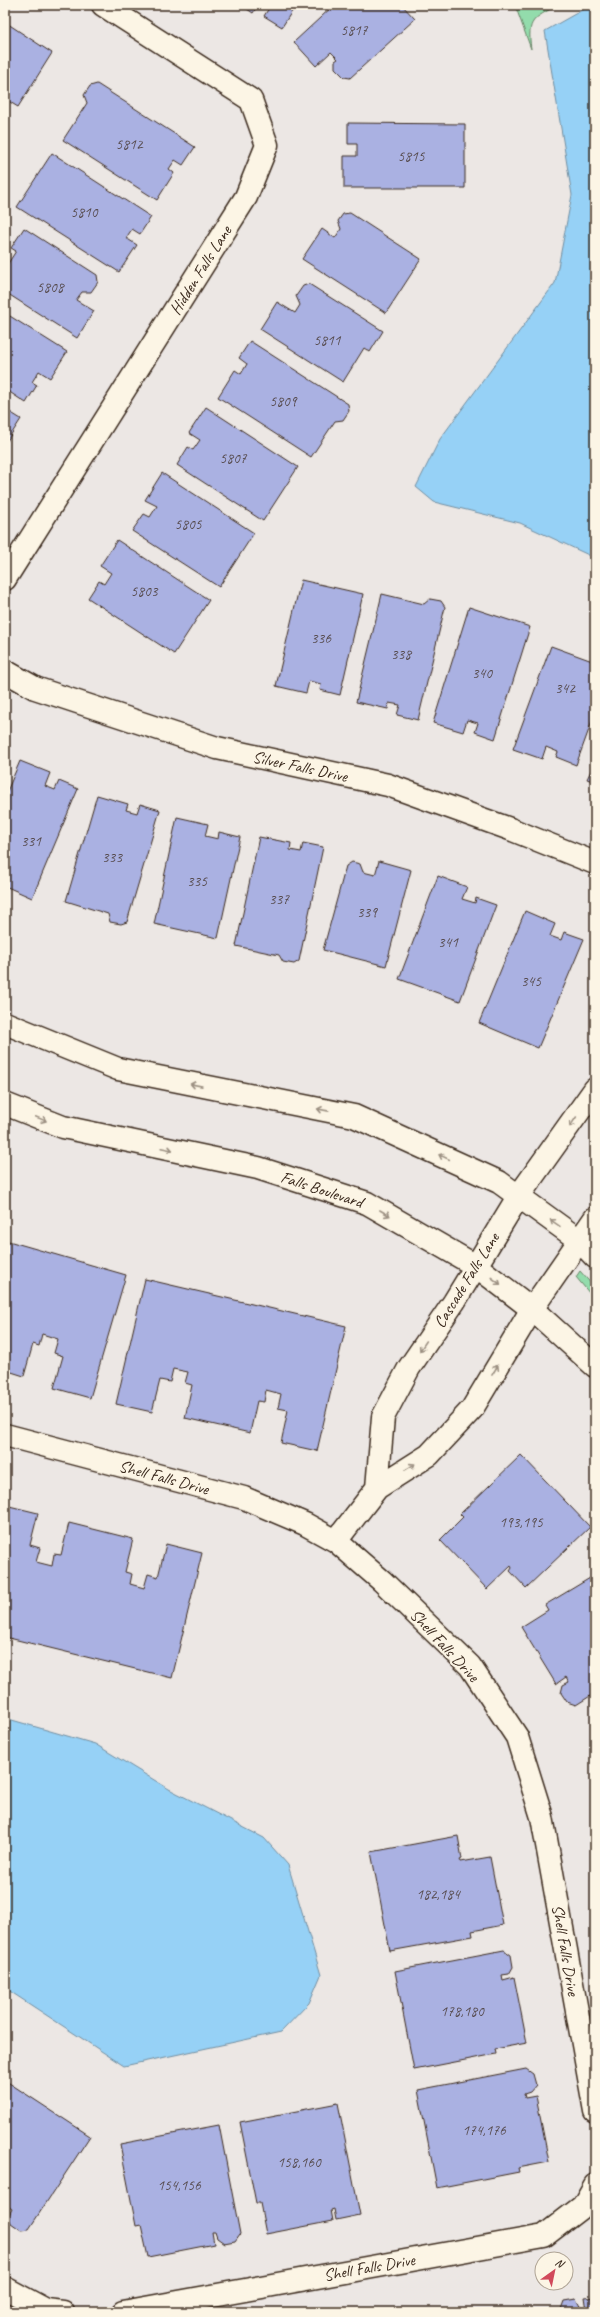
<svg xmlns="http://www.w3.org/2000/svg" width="600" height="2317" viewBox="0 0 600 2317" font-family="Caveat,sans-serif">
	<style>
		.green { fill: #93dcac; stroke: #678365 }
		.water { fill: #96d1f6; stroke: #728ea0 }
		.building { fill: #aab1e2; stroke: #3b2a1e }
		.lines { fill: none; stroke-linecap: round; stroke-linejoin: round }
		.minor-casing { stroke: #3b2a1e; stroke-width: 25 }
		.tertiary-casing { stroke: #3b2a1e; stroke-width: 25 }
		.minor { stroke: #fcf5e5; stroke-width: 22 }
		.tertiary { stroke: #fcf5e5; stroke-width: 22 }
		.oneway { stroke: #9c9082 }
		.labels { text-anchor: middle; stroke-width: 4; stroke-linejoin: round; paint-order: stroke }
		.number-label { font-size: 15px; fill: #574c4f }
		.street-label { font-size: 17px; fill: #3b2a1e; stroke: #fcf5e5 }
	</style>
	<rect width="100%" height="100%" fill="#ece7e4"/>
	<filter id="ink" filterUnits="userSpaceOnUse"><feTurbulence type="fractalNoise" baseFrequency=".025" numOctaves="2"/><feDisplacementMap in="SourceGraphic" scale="8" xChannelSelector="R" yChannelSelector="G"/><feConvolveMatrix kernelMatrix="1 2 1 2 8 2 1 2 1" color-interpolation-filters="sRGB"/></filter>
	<g filter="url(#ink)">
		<path class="green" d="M515 5H558C533 19 527 19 531 49Z
			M580 1271 595 1288V1300L576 1277Z"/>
		<path class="water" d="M591 5H595V558L520 523 434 502 416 487 440 439 555 283 572 195 545 31Z
			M5 1718 95 1744 169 1789 264 1838 288 1865 321 1975 309 2003 281 2032 124 2066 5 1988Z"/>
		<path class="building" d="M241 5H258L253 13Z
			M265 5H296L282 27 264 16 269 8Z
			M334 5H402L415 19 350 78 344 77 335 68V61L338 59 331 52 316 66 294 42Z
			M5 22 52 53 18 107 5 99Z
			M97 84 195 147 183 165 175 160 169 169 174 173 157 200 63 140 87 103 84 95 90 86Z
			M348 123 465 124V188H344V156H357V144H348Z
			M52 153 151 217 140 234 132 229 126 238 137 245 119 272 17 207Z
			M350 213 421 259 386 313 302 259 322 229 335 238 341 229 338 221 343 214Z
			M24 228 97 275 98 282 91 292H82L76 300 94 311 77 338 5 292V268L16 251 11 248Z
			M309 284 383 331 370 352 364 348 343 382 260 329 277 302 295 313 300 305 296 296 303 286Z
			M5 313 67 352 50 378 39 371 32 382 37 385 26 403 5 389Z
			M250 341 348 404 349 411 343 420 335 421 311 457 218 397 235 370 241 374 247 364 239 358Z
			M206 407 298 467 263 521 177 465 188 447 193 450 200 440 189 433Z
			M5 409 21 419 5 444Z
			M162 473 254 533 219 587 132 531 144 514 150 517 157 506 145 500Z
			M117 540 209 600 174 654 88 598 99 581 104 584 111 573 100 566Z
			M301 580 363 594 340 695 320 690 321 684 309 681 306 693 276 686Z
			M382 594 424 604 430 599 441 601 445 607 418 720 397 715 400 705 389 703 388 709 356 702Z
			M469 607 530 627 495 739 475 732 478 723 467 720 463 732 433 723Z
			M551 646 595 662V713L576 765 556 757 558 752 546 747 542 759 513 749Z
			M20 761 50 773 45 786 55 790 59 781 78 789 32 898 5 886V796Z
			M595 762V782L587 779Z
			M97 795 128 804 126 810 137 813 140 804 160 810 127 922 121 924 110 922 108 914 66 901Z
			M177 817 208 824 205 836 218 839 219 832 240 837 218 938 154 924Z
			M259 837 291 843 290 850 301 852 303 843 323 847 299 961 294 964 283 962 279 955 236 946Z
			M379 861 411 870 386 966 323 950 346 866 352 862 360 864 363 872 375 875Z
			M438 876 467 887 462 899 475 903 476 898 496 905 460 1001 399 979Z
			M525 911 555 924 550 936 561 940 564 932 584 939 538 1048 479 1023Z
			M5 1240 126 1275 90 1398 54 1388 63 1356 54 1353 58 1339 42 1334 39 1346 33 1344 24 1376 5 1370Z
			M145 1279 346 1326 317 1451 281 1443 288 1410 278 1408 281 1394 266 1390 264 1402 257 1401 250 1433 185 1418 192 1385 185 1383 188 1372 173 1369 170 1382 160 1380 152 1412 116 1404Z
			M521 1455 590 1527 526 1588 510 1571 512 1568 511 1566 487 1589 440 1540 463 1517 460 1514Z
			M5 1505 38 1513 30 1545 40 1548 36 1562 52 1566 54 1554 61 1555 69 1523 133 1539 125 1572 132 1574 130 1584 144 1588 148 1574 158 1577 166 1544 202 1553 172 1678 5 1637Z
			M595 1575V1693L576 1705 567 1702 561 1693 563 1685 569 1682 566 1677 556 1684 521 1627 548 1610 545 1605Z
			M458 1836 462 1859 460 1860 461 1862 490 1857 503 1925 472 1931 473 1936 390 1951 371 1852Z
			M504 1950 511 1955 513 1967 509 1974 502 1975 503 1980 514 1977 527 2043 495 2049 496 2054 414 2070 395 1971Z
			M526 2069 533 2074 536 2085 530 2092 524 2094 525 2098 536 2096 549 2162 518 2168 519 2172 437 2188 418 2090Z
			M6 2081 90 2136 29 2229 21 2230 11 2223 9 2215 12 2209 9 2207 5 2213Z
			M338 2103 360 2215 336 2220 334 2209 331 2210 333 2221 266 2234 260 2203H256L240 2122Z
			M219 2125 240 2234 235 2241 224 2243 217 2238 215 2232H212L214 2244 148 2257 141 2225 136 2226 120 2144Z
			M595 2297V2312H560L564 2301 576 2299 583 2312 587 2311 585 2298Z"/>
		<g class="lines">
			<defs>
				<path id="minor" d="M5 579 246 197 267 145 251 100 103 5
					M5 671 35 688 217 748 388 785 510 829 595 863
					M5 1435 244 1498 305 1524 336 1541 382 1581 470 1666 517 1737 542 1817 595 2111
					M377 1488 383 1417 409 1368 454 1302 518 1197 595 1089
					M336 1541 377 1488 429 1455 472 1409 532 1309 595 1218
					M5 2288 46 2310 63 2312
					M123 2312 544 2236 583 2206 595 2185"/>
				<path id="tertiary" d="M5 1023 118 1069 354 1116 499 1182 579 1240 595 1257
					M5 1104 63 1127 258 1168 367 1203 476 1266 532 1309 595 1366"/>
			</defs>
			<use href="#minor" class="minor-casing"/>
			<use href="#tertiary" class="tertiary-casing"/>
			<use href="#minor" class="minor"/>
			<use href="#tertiary" class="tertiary"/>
		</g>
		<defs><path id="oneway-shaft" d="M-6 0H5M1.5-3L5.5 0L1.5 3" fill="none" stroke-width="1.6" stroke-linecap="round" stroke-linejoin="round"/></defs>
		<g class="oneway">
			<use href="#oneway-shaft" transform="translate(196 1085) rotate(-169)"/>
			<use href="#oneway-shaft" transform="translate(323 1110) rotate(-169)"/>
			<use href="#oneway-shaft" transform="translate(41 1119) rotate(22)"/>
			<use href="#oneway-shaft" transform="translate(573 1122) rotate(124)"/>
			<use href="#oneway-shaft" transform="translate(167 1149) rotate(12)"/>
			<use href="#oneway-shaft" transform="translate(444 1157) rotate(-155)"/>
			<use href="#oneway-shaft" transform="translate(385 1213) rotate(30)"/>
			<use href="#oneway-shaft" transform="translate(555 1223) rotate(-145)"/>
			<use href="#oneway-shaft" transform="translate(496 1281) rotate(37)"/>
			<use href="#oneway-shaft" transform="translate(423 1346) rotate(124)"/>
			<use href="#oneway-shaft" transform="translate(495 1370) rotate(-59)"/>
			<use href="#oneway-shaft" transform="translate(410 1467) rotate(-32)"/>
		</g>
	</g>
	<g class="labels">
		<g class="number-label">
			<text x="354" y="35">5817</text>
			<text x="129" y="149">5812</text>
			<text x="411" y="161">5815</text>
			<text x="84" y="217">5810</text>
			<text x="50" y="292">5808</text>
			<text x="327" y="345">5811</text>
			<text x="283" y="406">5809</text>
			<text x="233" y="463">5807</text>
			<text x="188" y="529">5805</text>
			<text x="144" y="596">5803</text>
			<text x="321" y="643">336</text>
			<text x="401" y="659">338</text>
			<text x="482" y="678">340</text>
			<text x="565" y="693">342</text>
			<text x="31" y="846">331</text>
			<text x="112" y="862">333</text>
			<text x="197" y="886">335</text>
			<text x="279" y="904">337</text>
			<text x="367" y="917">339</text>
			<text x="448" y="947">341</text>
			<text x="531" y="986">345</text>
			<text x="521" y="1527">193,195</text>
			<text x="438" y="1899">182,184</text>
			<text x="462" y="2016">178,180</text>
			<text x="484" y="2135">174,176</text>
			<text x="299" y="2167">158,160</text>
			<text x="179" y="2190">154,156</text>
		</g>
		<g class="street-label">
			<text transform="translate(200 270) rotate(-58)" y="6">Hidden Falls Lane</text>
			<text transform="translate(300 766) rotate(12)" y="6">Silver Falls Drive</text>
			<text transform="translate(322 1189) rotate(18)" y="6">Falls Boulevard</text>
			<text transform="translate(466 1280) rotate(-58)" y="6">Cascade Falls Lane</text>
			<text transform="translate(164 1477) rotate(15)" y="6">Shell Falls Drive</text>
			<text transform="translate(445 1645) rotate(47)" y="6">Shell Falls Drive</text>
			<text transform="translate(566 1950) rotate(80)" y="6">Shell Falls Drive</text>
			<text transform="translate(369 2267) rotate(-10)" y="6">Shell Falls Drive</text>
		</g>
	</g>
	<rect width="600" height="2317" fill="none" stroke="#fcf5e5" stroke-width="20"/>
	<rect x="10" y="10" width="580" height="2297" fill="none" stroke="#3b2a1e" stroke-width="1.5" filter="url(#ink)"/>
	<g transform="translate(554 2271) rotate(33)"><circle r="19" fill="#fcf5e5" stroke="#afa495"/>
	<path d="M0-3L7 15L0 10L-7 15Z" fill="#d1495b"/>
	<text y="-6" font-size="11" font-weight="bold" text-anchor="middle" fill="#3b2a1e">N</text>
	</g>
</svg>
